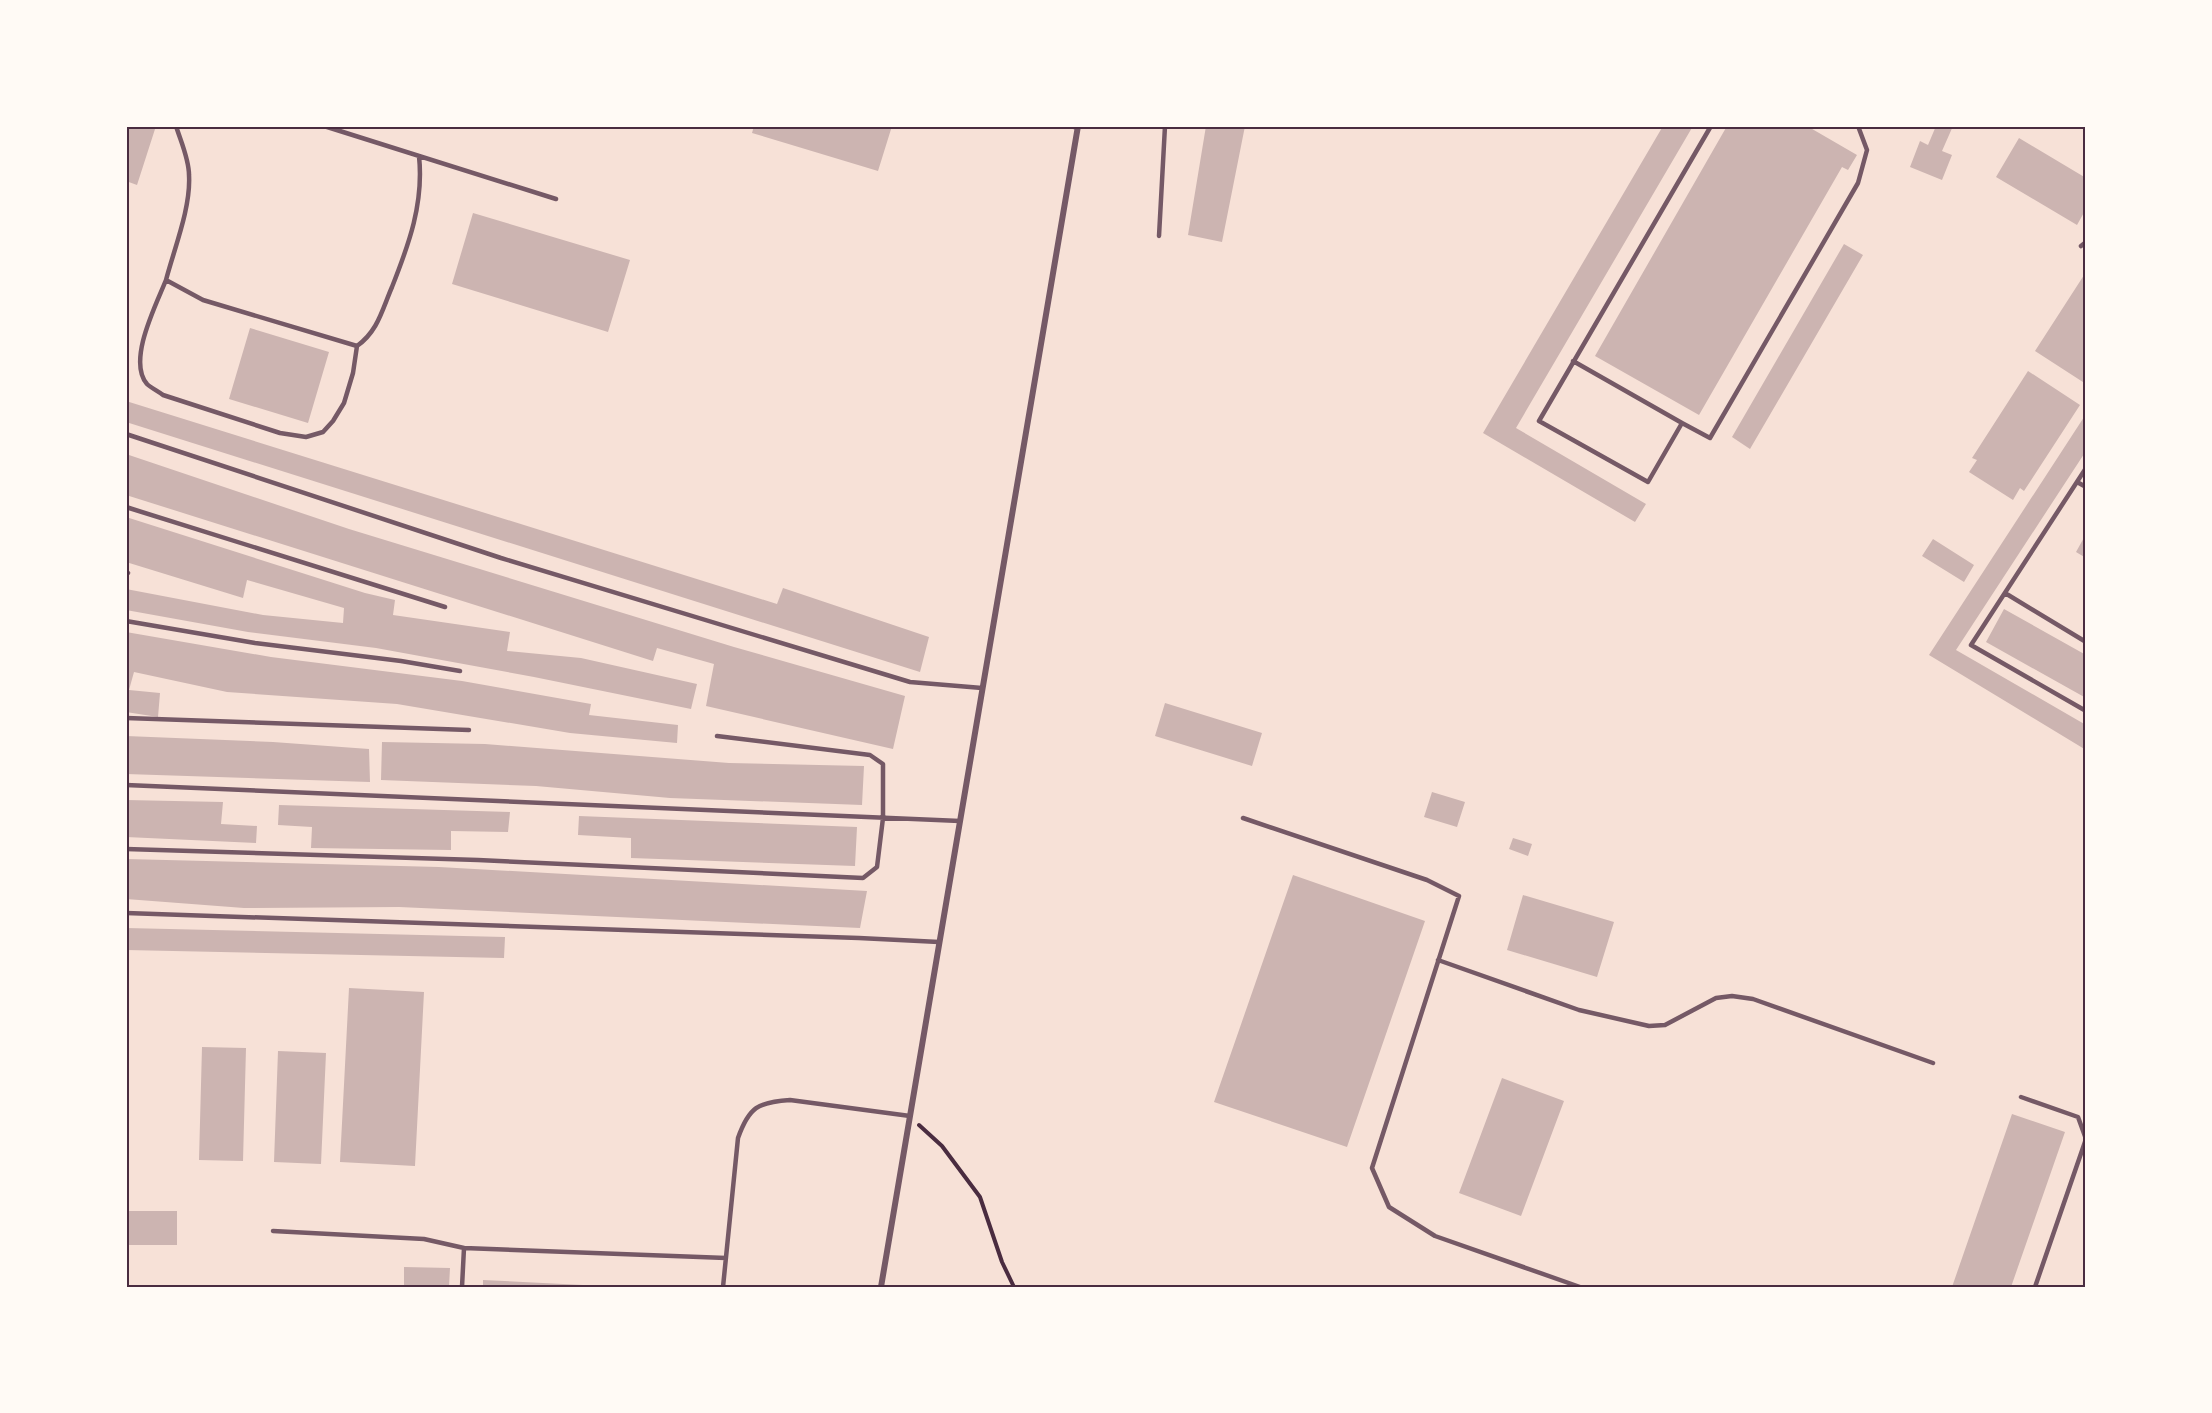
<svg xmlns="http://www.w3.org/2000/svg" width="2212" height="1413" viewBox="0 0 2212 1413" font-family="Merriweather,serif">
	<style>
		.building { fill: #ccb4b1 }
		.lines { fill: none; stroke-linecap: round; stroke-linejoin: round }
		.path { stroke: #4a2c40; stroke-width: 4 }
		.service { stroke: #755966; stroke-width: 4.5 }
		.minor { stroke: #755966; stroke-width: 6 }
		.neatline { fill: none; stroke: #4a2c40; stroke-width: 2 }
	</style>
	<rect width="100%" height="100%" fill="#f7e1d7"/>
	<path class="building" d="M126 126H156L137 185 126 181Z
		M754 126H892L878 171 752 133Z
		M1206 126H1245L1222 242 1188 235Z
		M1663 126H1693L1516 428 1646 504 1635 522 1483 433Z
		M1727 126H1807L1857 155 1848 170 1842 167 1699 415 1595 356Z
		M1936 126H1953L1942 151 1952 155 1942 180 1910 167 1920 141 1928 145Z
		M2019 138 2086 178V209L2077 225 1996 177Z
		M473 213 630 260 608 332 452 284Z
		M1844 244 1863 255 1750 449 1732 437Z
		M2086 272V384L2035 351Z
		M250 328 329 352 308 423 229 399Z
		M2028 371 2080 405 2024 491 2020 488 2013 500 1969 472 1977 460 1972 458Z
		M126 401 777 604 783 588 929 637 920 672 126 422Z
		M2086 414V451L1956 650 2086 725V750L1929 655Z
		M126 454 349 529 734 647 905 696 893 749 706 706 714 664 657 648 653 661 126 495Z
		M126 517 365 593 395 600 393 615 510 632 507 651 581 658 697 684 691 709 534 677 376 648 248 632 126 610V589L263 615 343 623 344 608 247 580 243 598 126 562Z
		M2086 534V558L2076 552Z
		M1933 539 1974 565 1964 582 1922 556Z
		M2004 609 2086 655V698L1986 642Z
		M126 632 271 657 462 681 591 704 589 715 678 725 677 743 570 733 397 704 227 692 134 672 129 690 160 693 158 717 126 712Z
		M1165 703 1262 733 1252 766 1155 736Z
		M126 736 273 742 369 749 370 782 126 774Z
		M382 742 485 744 729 763 864 766 862 805 670 798 536 786 381 780Z
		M1432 792 1465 802 1457 827 1424 817Z
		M126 800 223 802 221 824 257 826 256 843 126 837Z
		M279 805 510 812 508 832 451 831V850L311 848 312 827 278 825Z
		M579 816 857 827 855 866 631 858V838L578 835Z
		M1513 838 1532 844 1528 856 1509 849Z
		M126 859 439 867 867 891 860 928 399 907 244 908 126 899Z
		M1293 875 1425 921 1347 1147 1214 1102Z
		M1523 895 1614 922 1597 977 1507 950Z
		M126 928 505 937 504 958 126 950Z
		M349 988 424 992 415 1166 340 1162Z
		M202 1047 246 1048 243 1161 199 1160Z
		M278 1051 326 1053 321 1164 274 1162Z
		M1502 1078 1564 1101 1521 1216 1459 1193Z
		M2012 1114 2065 1132 2011 1287H1952Z
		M126 1211H177V1245H126Z
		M404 1267 450 1268 449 1287H404Z
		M483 1280 583 1285V1287H483Z"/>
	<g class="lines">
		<path class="path" d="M919 1125 942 1146 980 1197 1002 1262 1014 1287"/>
		<path class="service" d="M176 126C181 142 189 159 189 175 191 208 174 249 166 280L203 300 357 346
			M324 126 556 199
			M1071 126 1078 128
			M1711 126 1539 421 1648 482 1682 423 1710 438 1858 183 1867 150 1858 126
			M1159 236 1165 126
			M2081 246 2086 242
			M166 280C156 305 127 361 147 384 151 388 158 391 163 395L280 433 306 437 323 432 333 421 344 403 353 373 357 346C378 331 382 310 392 287 409 244 424 203 419 156
			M1573 361 1682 423
			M126 434 501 558 910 682 982 688
			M2086 468 1971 645 2086 711
			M2077 482 2086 487
			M126 507 445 607
			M126 572 128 573
			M2005 593 2086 642
			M126 621 255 643 401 661 460 671
			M126 718 469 730
			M126 785 960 821
			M1243 818 1427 880 1459 896 1372 1168 1389 1207 1435 1236 1580 1287
			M126 849 478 860 863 878 877 867 883 818V764L870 755 717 736
			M126 913 859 938 939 942
			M1438 960 1579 1010 1649 1026 1665 1025 1716 998 1732 996 1753 999 1933 1063
			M2021 1097 2078 1117 2086 1139 2035 1287
			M273 1231 424 1239 464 1248
			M462 1287 464 1248 726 1258
			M723 1287 738 1138C749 1107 758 1102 790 1100L910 1116"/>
		<path class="minor" d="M881 1287 1078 126"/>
	</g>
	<rect width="2212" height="1413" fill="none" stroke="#fffaf5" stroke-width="255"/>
	<rect x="128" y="128" width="1956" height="1158" class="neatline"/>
</svg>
